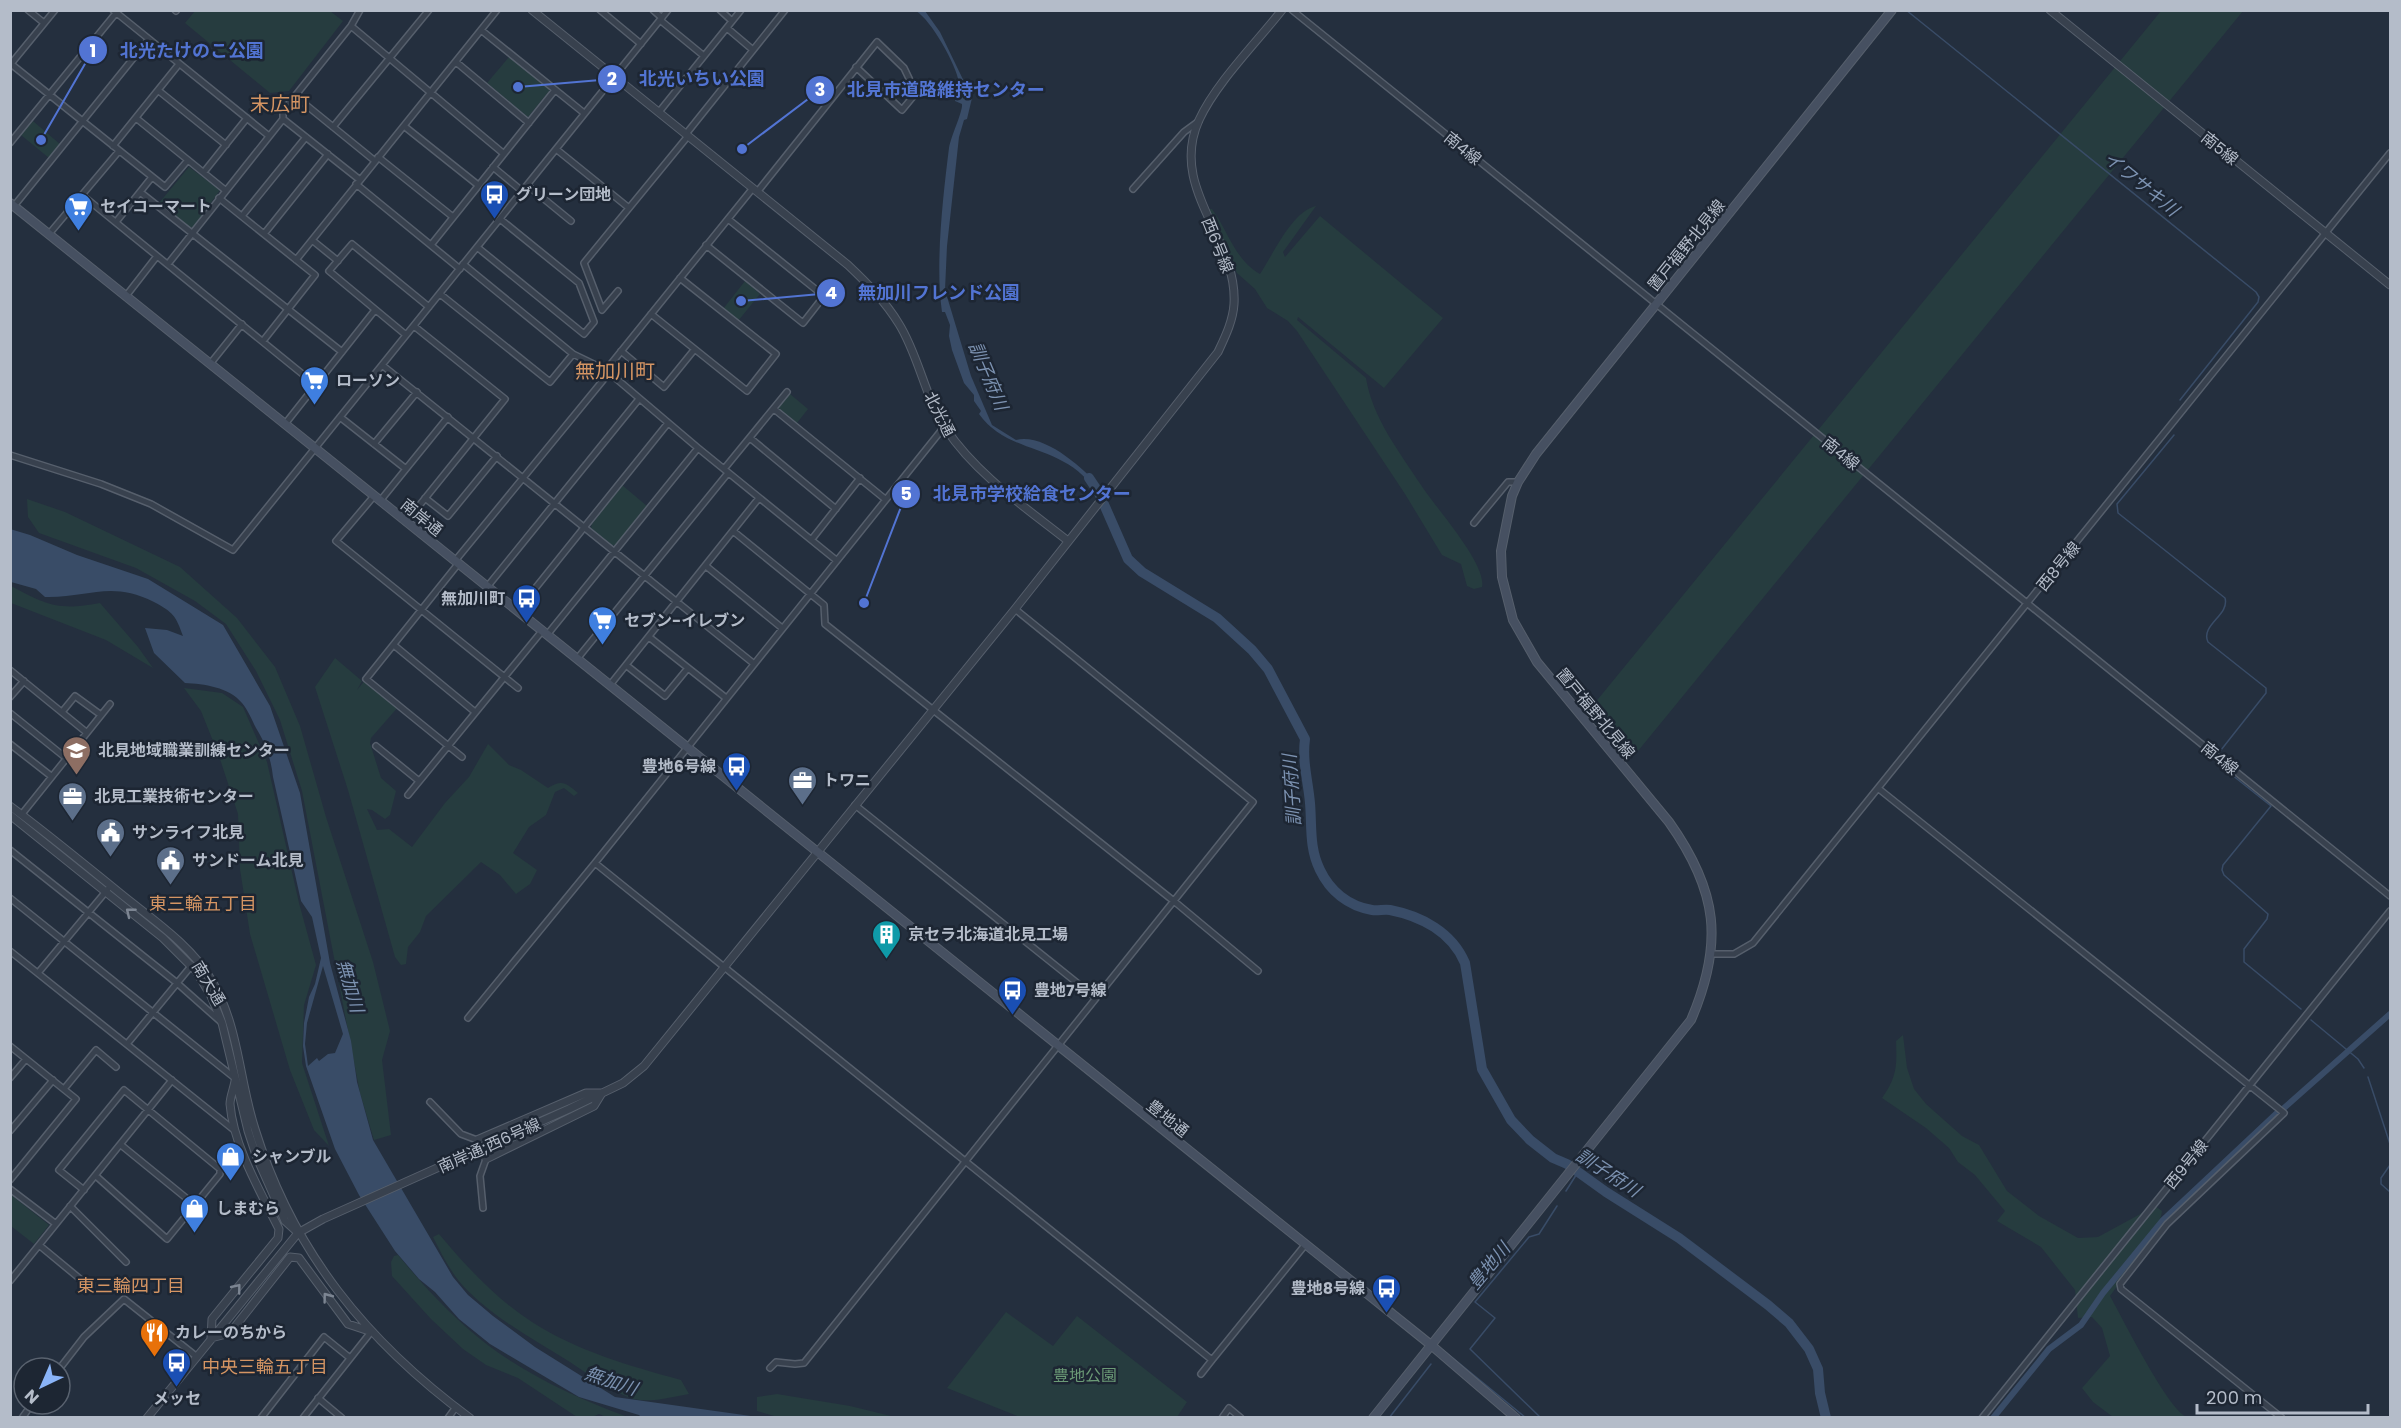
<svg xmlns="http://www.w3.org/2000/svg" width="2401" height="1428" viewBox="0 0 2401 1428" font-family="Poppins,'Noto Sans JP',sans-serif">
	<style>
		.green { fill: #263c3f }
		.water { fill: #394c67; fill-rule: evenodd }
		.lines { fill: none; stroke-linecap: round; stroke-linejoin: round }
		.stream { stroke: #394c67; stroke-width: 1.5 }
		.canal { stroke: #394c67; stroke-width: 6 }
		.river { stroke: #394c67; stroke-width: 10 }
		.minor-casing { stroke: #565f6c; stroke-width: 8 }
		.tertiary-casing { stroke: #565f6c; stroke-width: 9 }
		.secondary-casing { stroke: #565f6c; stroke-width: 10 }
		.minor { stroke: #38414e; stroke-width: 5 }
		.tertiary { stroke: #38414e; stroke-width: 7 }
		.secondary { stroke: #465061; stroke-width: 8 }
		.oneway { stroke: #7c8592 }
		.labels { text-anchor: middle; stroke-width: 5; stroke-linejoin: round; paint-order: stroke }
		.street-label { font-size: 16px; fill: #b4bcc9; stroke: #1d2633 }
		.poi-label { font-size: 16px; font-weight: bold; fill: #b4bcc9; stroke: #1d2633; text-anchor: start }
		.park-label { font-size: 16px; fill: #6b9a76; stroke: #1d2633 }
		.water-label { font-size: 18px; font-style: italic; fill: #7c92b1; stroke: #1d2633 }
		.neighbourhood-label { font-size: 18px; fill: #d59563; stroke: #1d2633 }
		.quarter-label { font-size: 20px; fill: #d59563; stroke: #1d2633 }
		.leader { fill: none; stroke: #5274d3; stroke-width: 2 }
		.callout-dot { fill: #5274d3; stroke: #1d2633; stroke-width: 2 }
		.mark-label { font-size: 18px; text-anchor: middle; font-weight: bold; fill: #fff }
		.callout-label { font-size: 18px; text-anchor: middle; font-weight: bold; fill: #5274d3; stroke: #1d2633; stroke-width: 5; stroke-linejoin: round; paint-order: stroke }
	</style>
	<rect width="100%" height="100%" fill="#242f3e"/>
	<path class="green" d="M195 11H330L343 21 289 91 270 93 185 23Z
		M2161 11H2243L1638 751 1594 704Z
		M509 57 550 90 528 117 487 83Z
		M33 121 61 145 49 158 21 135Z
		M189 167 220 190 193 228 189 227 159 203Z
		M1316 206 1283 252 1285 257 1320 216 1443 318 1384 388 1298 317 1297 320 1366 378C1372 417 1400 453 1421 485 1435 507 1487 564 1482 587L1474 589 1467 586 1461 564 1442 555 1405 494 1297 331 1288 321 1267 308 1255 289 1237 273 1208 209H1212C1229 232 1234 259 1260 274 1273 255 1292 211 1316 206Z
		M745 281 760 294 738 321 723 309Z
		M790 394 808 409 797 423 778 408Z
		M622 485 647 506 616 545H612L591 528 592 524Z
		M27 499 65 512 180 567 237 618 275 667 300 726 326 817 373 962 390 1031 382 1060 391 1135 374 1140 360 1093 302 791 280 720 256 671 226 624 195 601 136 568 39 533 28 517Z
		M11 586C47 605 58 611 100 603L138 647 153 668 106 640 11 603Z
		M335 658 362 681 357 690 366 679 399 706 371 738 370 743 381 778 396 791 390 815 385 819 372 810 367 809 377 830 389 829 412 847 445 803 469 777 488 744 509 765 521 770 548 788C562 779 566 783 578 793L574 796 564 788 555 792 546 815 529 827 513 853 537 870 530 884 516 894 500 875 481 862 426 916 420 932 408 947 406 964 401 965 395 957 348 790 315 687Z
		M184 688 222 693 243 707 267 762 299 903 316 965 304 1005 302 1063 329 1146 314 1130 290 1070 250 934 240 869 238 814 219 756 201 711Z
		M1903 1035 1907 1068 1914 1089 1926 1104 1962 1136 1979 1145 2007 1191 2039 1216 2078 1238 2098 1237 2155 1206 2162 1211C2158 1239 2126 1273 2110 1296 2123 1319 2168 1410 2187 1417H2113L2093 1402 2082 1388 2110 1356 2102 1328 2092 1317 2078 1318 2075 1290 2041 1247 1997 1221 2005 1211 1975 1175 1958 1162 1949 1148 1926 1128 1882 1098C1897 1077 1897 1066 1896 1041Z
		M10 1194 49 1225 34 1244 11 1226Z
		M439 1234C466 1266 496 1299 532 1322 577 1351 630 1366 681 1380L689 1394C671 1397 651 1403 634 1399 616 1394 586 1373 570 1362 535 1340 497 1320 468 1291 453 1277 442 1255 433 1237Z
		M398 1255C425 1288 455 1320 489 1346 531 1377 579 1399 628 1417H606L599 1414 592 1417H577L518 1378 486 1365 463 1349 431 1319 392 1276 391 1262 394 1256Z
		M1006 1312 1053 1346 1077 1316 1187 1402 1177 1417H1020L947 1388Z
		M777 1394 850 1406 895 1417 781 1418 757 1411V1397Z"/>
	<path class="water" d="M916 11H925L940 32 972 98 967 119 964 120 959 137 947 246 945 290 971 376 992 425 1016 440C1044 433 1082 467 1100 487L1096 491C1063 442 1009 456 979 414L981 411 974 401V395L964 383 952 350 949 336 950 325 945 312H942C935 265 943 196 949 148 951 136 963 111 962 104L955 101C957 96 959 89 959 83 956 64 931 20 916 11Z
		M10 529 30 535 77 555 148 579 223 625 270 706 300 793 330 963 351 1041 357 1082 373 1140 453 1277 468 1295 493 1316 535 1347 615 1397 758 1417H641L639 1415 579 1397 490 1344 459 1319 435 1292 419 1279 395 1251 359 1195 335 1149 306 1066 303 1046 304 1023 309 997 315 984 321 958 312 917 301 901 273 777C271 759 266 744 256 728 252 720 248 710 242 703 229 687 204 684 185 683L154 653 145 628 167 630 183 636C176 616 173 612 154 602 110 580 89 598 45 597L36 589 11 582ZM323 966 343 1034 335 1053 328 1054 319 1061 317 1058 308 1066 305 1044 307 1023Z"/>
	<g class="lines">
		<path class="stream" d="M1906 10 2256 292 2259 297 2258 302 2180 400
			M2174 435 2117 504 2118 513 2225 598C2230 615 2200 625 2208 642L2266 688V693L2221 750
			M2217 763 2271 806 2223 865 2222 870 2224 875 2268 914 2267 919 2244 949V962L2301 1009
			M2311 1020 2358 1059 2364 1068
			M2368 1077 2390 1144
			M2390 1165 2381 1178V1184L2390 1192
			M1566 1191 1578 1172
			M1443 1350 1526 1418
			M1389 1418 1431 1364
			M1541 1418 1470 1349 1495 1318 1475 1302 1529 1237 1539 1234 1557 1206"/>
		<path class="canal" d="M2284 1108 2390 1014
			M1993 1418 2049 1349 2081 1325 2103 1293 2163 1220 2278 1112"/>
		<path class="river" d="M1089 478 1099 493 1128 559 1142 572 1217 618 1252 650 1268 669 1305 739C1302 761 1308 781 1310 803 1312 826 1309 848 1320 870 1330 891 1348 906 1372 910 1378 911 1384 909 1390 910 1421 916 1452 932 1465 963L1482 1069 1511 1120 1530 1140 1553 1158 1567 1164 1606 1192 1679 1238 1768 1305 1789 1323 1809 1349 1818 1369 1820 1393 1826 1418"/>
		<defs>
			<path id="minor" d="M28 10 44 23
				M113 10 269 136
				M175 10 176 11
				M600 10 641 44
				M653 10 662 18
				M720 10 732 21
				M1292 10 2390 896
				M660 20 704 56
				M351 26 504 154
				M727 28 753 50
				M481 30 584 113
				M456 62 529 123
				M11 64 165 187 188 160
				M10 65 55 10
				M159 91 226 145
				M295 96 375 161
				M659 112 741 10
				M136 118 225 190
				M283 119 360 180
				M404 126 478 185
				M333 127 429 10
				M686 134 785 10
				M10 143 116 13
				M113 146 179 64
				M556 149 629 208
				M378 157 453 217
				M493 167 522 191
				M204 172 247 118
				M356 184 460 269
				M527 185 571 221
				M1133 189 1184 132 1199 121
				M758 191 877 42 904 68 916 93 902 110 856 67
				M140 192 342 352
				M82 195 316 385
				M219 198 315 275 263 341
				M14 206 148 40
				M242 216 306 137
				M116 222 152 177
				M49 234 119 151
				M264 234 328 154
				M312 240 338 261
				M431 245 555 90
				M706 245 803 323 824 296 728 219
				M477 247 584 334 594 322 579 283 500 219
				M296 260 497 10
				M168 264 283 119V111L351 26 360 10
				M463 264 573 354 606 370 698 448 836 560
				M618 291 602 310 584 263 688 136
				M440 294 550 382 573 354
				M126 296 157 256
				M651 314 747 391 776 354 680 278
				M406 335 329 271 352 244 429 307
				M621 351 664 387 694 350
				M210 364 242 324
				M382 365 753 663
				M606 370 753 188
				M774 409 885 499
				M340 417 406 469
				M285 424 375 310
				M750 438 836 509
				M374 444 417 392
				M10 455 101 484 151 504 233 550 668 10
				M724 469 787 392
				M374 496 336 541 518 688
				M425 498 448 516 497 456
				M380 501 448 417
				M406 522 505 399 414 326
				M1474 523 1508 482H1518
				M733 531 824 605 825 624 1175 902 1258 971
				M812 539 860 478
				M455 561 609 373
				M458 564 366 679 462 757
				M706 566 782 628
				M487 587 639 399
				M517 611 668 423
				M547 635 698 448
				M649 637 726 698
				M395 646 475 712
				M577 659 728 473
				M626 665 665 696 688 668
				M10 670 86 732
				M610 685 759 498
				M10 697 24 681
				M62 712 75 696 101 715
				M10 713 66 758
				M10 744 51 776
				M376 746 419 781
				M1879 789 2284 1113 2167 1224 2120 1284 2121 1289 2282 1418
				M408 795 542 631
				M855 805 1096 998
				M22 814 110 704
				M10 850 177 983 221 1022
				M595 863 1212 1360 1305 1245
				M10 898 236 1079
				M10 951 234 1130
				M1712 954H1734L1753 943 2390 153
				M38 973 108 889
				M468 1018 595 863 944 427
				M127 1044 192 965
				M10 1046 76 1099 10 1180
				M10 1078 26 1059
				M64 1089 96 1050 116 1067
				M430 1102 461 1134 477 1140 479 1144
				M10 1131 53 1080
				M121 1145 196 1206
				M10 1189 56 1224
				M84 1190 59 1170 124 1090 220 1169V1174L167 1239 96 1176
				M70 1206 126 1262
				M483 1208 480 1176 486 1159 483 1153
				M39 1245 85 1283
				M10 1281 172 1080
				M60 1368 84 1337 124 1299 197 1357
				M770 1368 776 1362 795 1364 804 1363 1253 802 1015 609
				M1201 1374 1212 1360
				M318 1398 342 1418
				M22 1418 32 1404
				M261 1418 324 1337 350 1358
				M303 1418 371 1332
				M448 1418 456 1407
				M1222 1418 1229 1408 1241 1418
				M1982 1418 2390 911"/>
			<path id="tertiary" d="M532 10 848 265C867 283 885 301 899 324 919 356 925 398 946 429 977 475 1025 507 1068 541
				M2050 10 2390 285
				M10 806C48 834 84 864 121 894 153 920 191 945 212 981 239 1026 239 1080 255 1129 293 1252 367 1342 470 1418
				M10 815 163 938 196 971 211 996 222 1023 248 1131 257 1158 285 1221 296 1231
				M235 1081C234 1088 230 1097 230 1104 233 1145 261 1193 279 1229L278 1238 212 1319 211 1338 230 1333 290 1257 299 1258 348 1324 369 1331
				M477 1140 586 1093H600
				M486 1159 594 1106 602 1093
				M147 1418 298 1233 323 1219 569 1109 623 1083 644 1066 1015 609 1218 352C1225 337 1233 321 1234 304 1238 238 1168 189 1199 120 1216 83 1256 43 1282 10"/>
			<path id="secondary" d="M10 203 1431 1345 1516 1418
				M1373 1418 1691 1020C1724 943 1718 891 1669 822L1537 662 1513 620 1502 577 1501 551 1512 496 1518 482 1536 454 1892 10"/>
		</defs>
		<use href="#minor" class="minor-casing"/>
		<use href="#tertiary" class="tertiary-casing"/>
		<use href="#secondary" class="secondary-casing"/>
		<use href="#minor" class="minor"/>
		<use href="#tertiary" class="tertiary"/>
		<use href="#secondary" class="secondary"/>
	</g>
	<defs><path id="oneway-chevron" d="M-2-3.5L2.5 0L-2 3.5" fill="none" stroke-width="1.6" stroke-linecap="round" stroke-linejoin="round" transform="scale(1.5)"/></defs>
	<g class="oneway">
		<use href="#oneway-chevron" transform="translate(130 912) rotate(-141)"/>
		<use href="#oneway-chevron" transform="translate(237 1288) rotate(-51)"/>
		<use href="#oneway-chevron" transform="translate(327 1297) rotate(-127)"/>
	</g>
	<defs>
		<symbol id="bus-pin" viewBox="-11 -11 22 30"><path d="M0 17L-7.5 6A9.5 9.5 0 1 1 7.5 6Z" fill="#1a4fb4" stroke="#1d2633"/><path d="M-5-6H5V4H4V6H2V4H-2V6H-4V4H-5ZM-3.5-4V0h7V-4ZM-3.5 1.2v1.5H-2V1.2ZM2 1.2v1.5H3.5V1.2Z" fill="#fff"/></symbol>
		<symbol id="supermarket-pin" viewBox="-11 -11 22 30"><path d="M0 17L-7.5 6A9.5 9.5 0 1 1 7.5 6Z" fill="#3f7fe0" stroke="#1d2633"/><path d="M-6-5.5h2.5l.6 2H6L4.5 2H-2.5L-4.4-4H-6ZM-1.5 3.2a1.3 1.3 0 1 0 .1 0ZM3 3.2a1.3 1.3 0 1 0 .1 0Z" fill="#fff"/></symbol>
		<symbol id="university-pin" viewBox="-11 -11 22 30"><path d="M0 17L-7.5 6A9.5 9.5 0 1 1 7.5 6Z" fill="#8d6e63" stroke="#1d2633"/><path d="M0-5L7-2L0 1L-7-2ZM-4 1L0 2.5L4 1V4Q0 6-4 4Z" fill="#fff"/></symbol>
		<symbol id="office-pin" viewBox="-11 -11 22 30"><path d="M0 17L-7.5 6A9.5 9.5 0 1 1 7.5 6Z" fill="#5c6f8a" stroke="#1d2633"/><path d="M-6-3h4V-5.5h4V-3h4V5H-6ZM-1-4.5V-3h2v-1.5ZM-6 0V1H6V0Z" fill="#fff"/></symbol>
		<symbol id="civic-pin" viewBox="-11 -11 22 30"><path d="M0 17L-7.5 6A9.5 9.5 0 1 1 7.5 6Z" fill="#5c6f8a" stroke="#1d2633"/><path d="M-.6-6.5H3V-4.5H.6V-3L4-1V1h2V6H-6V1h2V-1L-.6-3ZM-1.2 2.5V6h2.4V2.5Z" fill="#fff"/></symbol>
		<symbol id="building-pin" viewBox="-11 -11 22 30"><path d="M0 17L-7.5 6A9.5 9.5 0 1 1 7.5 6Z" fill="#0f9aa8" stroke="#1d2633"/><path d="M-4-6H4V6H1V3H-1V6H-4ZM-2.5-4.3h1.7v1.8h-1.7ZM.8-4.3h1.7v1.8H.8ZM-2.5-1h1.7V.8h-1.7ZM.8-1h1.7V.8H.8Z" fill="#fff"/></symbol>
		<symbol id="shop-pin" viewBox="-11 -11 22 30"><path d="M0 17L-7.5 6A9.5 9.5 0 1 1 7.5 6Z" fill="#3f7fe0" stroke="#1d2633"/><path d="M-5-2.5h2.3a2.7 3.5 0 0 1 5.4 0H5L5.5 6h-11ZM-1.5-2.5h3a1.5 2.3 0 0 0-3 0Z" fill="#fff"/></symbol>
		<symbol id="restaurant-pin" viewBox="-11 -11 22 30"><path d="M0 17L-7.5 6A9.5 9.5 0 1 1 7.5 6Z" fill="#e8710a" stroke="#1d2633"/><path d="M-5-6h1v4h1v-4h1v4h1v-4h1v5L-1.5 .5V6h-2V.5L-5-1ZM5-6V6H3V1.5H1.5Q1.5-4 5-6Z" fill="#fff"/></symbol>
	</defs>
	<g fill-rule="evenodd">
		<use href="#bus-pin" x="478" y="178" width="33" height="45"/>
		<use href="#supermarket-pin" x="62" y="190" width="33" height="45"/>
		<use href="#supermarket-pin" x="298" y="364" width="33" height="45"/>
		<use href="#bus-pin" x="510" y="582" width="33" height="45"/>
		<use href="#supermarket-pin" x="586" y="604" width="33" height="45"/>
		<use href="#university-pin" x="60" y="734" width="33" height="45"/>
		<use href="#bus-pin" x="720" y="750" width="33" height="45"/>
		<use href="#office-pin" x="786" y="764" width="33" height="45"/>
		<use href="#office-pin" x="56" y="780" width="33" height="45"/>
		<use href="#civic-pin" x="94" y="816" width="33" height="45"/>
		<use href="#civic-pin" x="154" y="844" width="33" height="45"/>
		<use href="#building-pin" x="870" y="918" width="33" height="45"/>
		<use href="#bus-pin" x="996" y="974" width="33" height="45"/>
		<use href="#shop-pin" x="214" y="1140" width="33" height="45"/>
		<use href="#shop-pin" x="178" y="1192" width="33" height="45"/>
		<use href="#bus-pin" x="1370" y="1272" width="33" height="45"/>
		<use href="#restaurant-pin" x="138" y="1316" width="33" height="45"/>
		<use href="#bus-pin" x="160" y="1346" width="33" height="45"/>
	</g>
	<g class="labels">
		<g class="street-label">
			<text transform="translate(1463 148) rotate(39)" y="6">南4線</text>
			<text transform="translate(2220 148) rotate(39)" y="6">南5線</text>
			<text transform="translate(1218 245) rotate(68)" y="6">西6号線</text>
			<text transform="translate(1686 245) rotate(-51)" y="6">置戸福野北見線</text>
			<text transform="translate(940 414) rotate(63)" y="6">北光通</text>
			<text transform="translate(1841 453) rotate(39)" y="6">南4線</text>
			<text transform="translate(422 517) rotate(39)" y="6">南岸通</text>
			<text transform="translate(2058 566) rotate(-51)" y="6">西8号線</text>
			<text transform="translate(1596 713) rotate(50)" y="6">置戸福野北見線</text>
			<text transform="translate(2220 758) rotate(39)" y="6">南4線</text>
			<text transform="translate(209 983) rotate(59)" y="6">南大通</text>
			<text transform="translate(1168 1118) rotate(39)" y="6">豊地通</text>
			<text transform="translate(489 1145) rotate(-24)" y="6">南岸通;西6号線</text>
			<text transform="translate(2186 1164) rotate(-51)" y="6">西9号線</text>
		</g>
		<g class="poi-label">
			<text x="516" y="200">グリーン団地</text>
			<text x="100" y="212">セイコーマート</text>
			<text x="336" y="386">ローソン</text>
			<text x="505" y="604" text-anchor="end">無加川町</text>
			<text x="624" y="626">セブン-イレブン</text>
			<text x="98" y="756">北見地域職業訓練センター</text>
			<text x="716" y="772" text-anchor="end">豊地6号線</text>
			<text x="823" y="786">トワニ</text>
			<text x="94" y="802">北見工業技術センター</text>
			<text x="132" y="838">サンライフ北見</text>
			<text x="192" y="866">サンドーム北見</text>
			<text x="908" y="940">京セラ北海道北見工場</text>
			<text x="1034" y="996">豊地7号線</text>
			<text x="252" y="1162">シャンブル</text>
			<text x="216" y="1214">しまむら</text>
			<text x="1365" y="1294" text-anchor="end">豊地8号線</text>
			<text x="175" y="1338">カレーのちから</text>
			<text x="177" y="1404" text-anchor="middle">メッセ</text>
		</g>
		<g class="park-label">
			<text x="1085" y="1381">豊地公園</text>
		</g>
		<g class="water-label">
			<text transform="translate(2141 184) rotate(39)" y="6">イワサキ川</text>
			<text transform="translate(988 376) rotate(67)" y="6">訓子府川</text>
			<text transform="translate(1292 790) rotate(-94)" y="6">訓子府川</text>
			<text transform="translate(350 986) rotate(74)" y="6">無加川</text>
			<text transform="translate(1608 1173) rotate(33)" y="6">訓子府川</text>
			<text transform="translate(1489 1266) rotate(-50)" y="6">豊地川</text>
			<text transform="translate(611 1381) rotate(19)" y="6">無加川</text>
		</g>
		<g class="neighbourhood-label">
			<text x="203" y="910">東三輪五丁目</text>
			<text x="131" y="1292">東三輪四丁目</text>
			<text x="265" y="1373">中央三輪五丁目</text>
		</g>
		<g class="quarter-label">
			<text x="280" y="111">末広町</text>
			<text x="615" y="378">無加川町</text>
		</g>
	</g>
	<path class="leader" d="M41 140L93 50M518 87L612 79M742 149L820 90M741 301L831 293M864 603L906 494"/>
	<g class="callout-dot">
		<circle cx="41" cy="140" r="6"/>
		<circle cx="518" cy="87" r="6"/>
		<circle cx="742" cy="149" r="6"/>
		<circle cx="741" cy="301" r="6"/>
		<circle cx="864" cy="603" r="6"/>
		<circle cx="93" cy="50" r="15"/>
		<circle cx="612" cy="79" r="15"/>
		<circle cx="820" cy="90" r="15"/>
		<circle cx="831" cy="293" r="15"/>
		<circle cx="906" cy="494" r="15"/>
	</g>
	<g class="mark-label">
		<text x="93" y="57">1</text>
		<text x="612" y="85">2</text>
		<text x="820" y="96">3</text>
		<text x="831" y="299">4</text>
		<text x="906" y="500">5</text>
	</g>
	<g class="callout-label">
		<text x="192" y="57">北光たけのこ公園</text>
		<text x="702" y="85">北光いちい公園</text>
		<text x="946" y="96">北見市道路維持センター</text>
		<text x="939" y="299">無加川フレンド公園</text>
		<text x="1032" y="500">北見市学校給食センター</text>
	</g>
	<rect width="2401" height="1428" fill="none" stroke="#b4bcc9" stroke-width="24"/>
	<g transform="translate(42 1386) rotate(224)"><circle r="28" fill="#1d2633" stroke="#59626f" stroke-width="1.5"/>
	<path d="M0-4.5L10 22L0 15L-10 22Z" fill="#8ab4f8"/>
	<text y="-9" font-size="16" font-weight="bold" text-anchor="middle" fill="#b4bcc9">N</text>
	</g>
	<path d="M2197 1404v9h171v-9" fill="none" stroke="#b4bcc9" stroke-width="3"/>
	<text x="2206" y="1404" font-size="18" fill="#b4bcc9" stroke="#1d2633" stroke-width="4.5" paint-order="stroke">200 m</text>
</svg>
